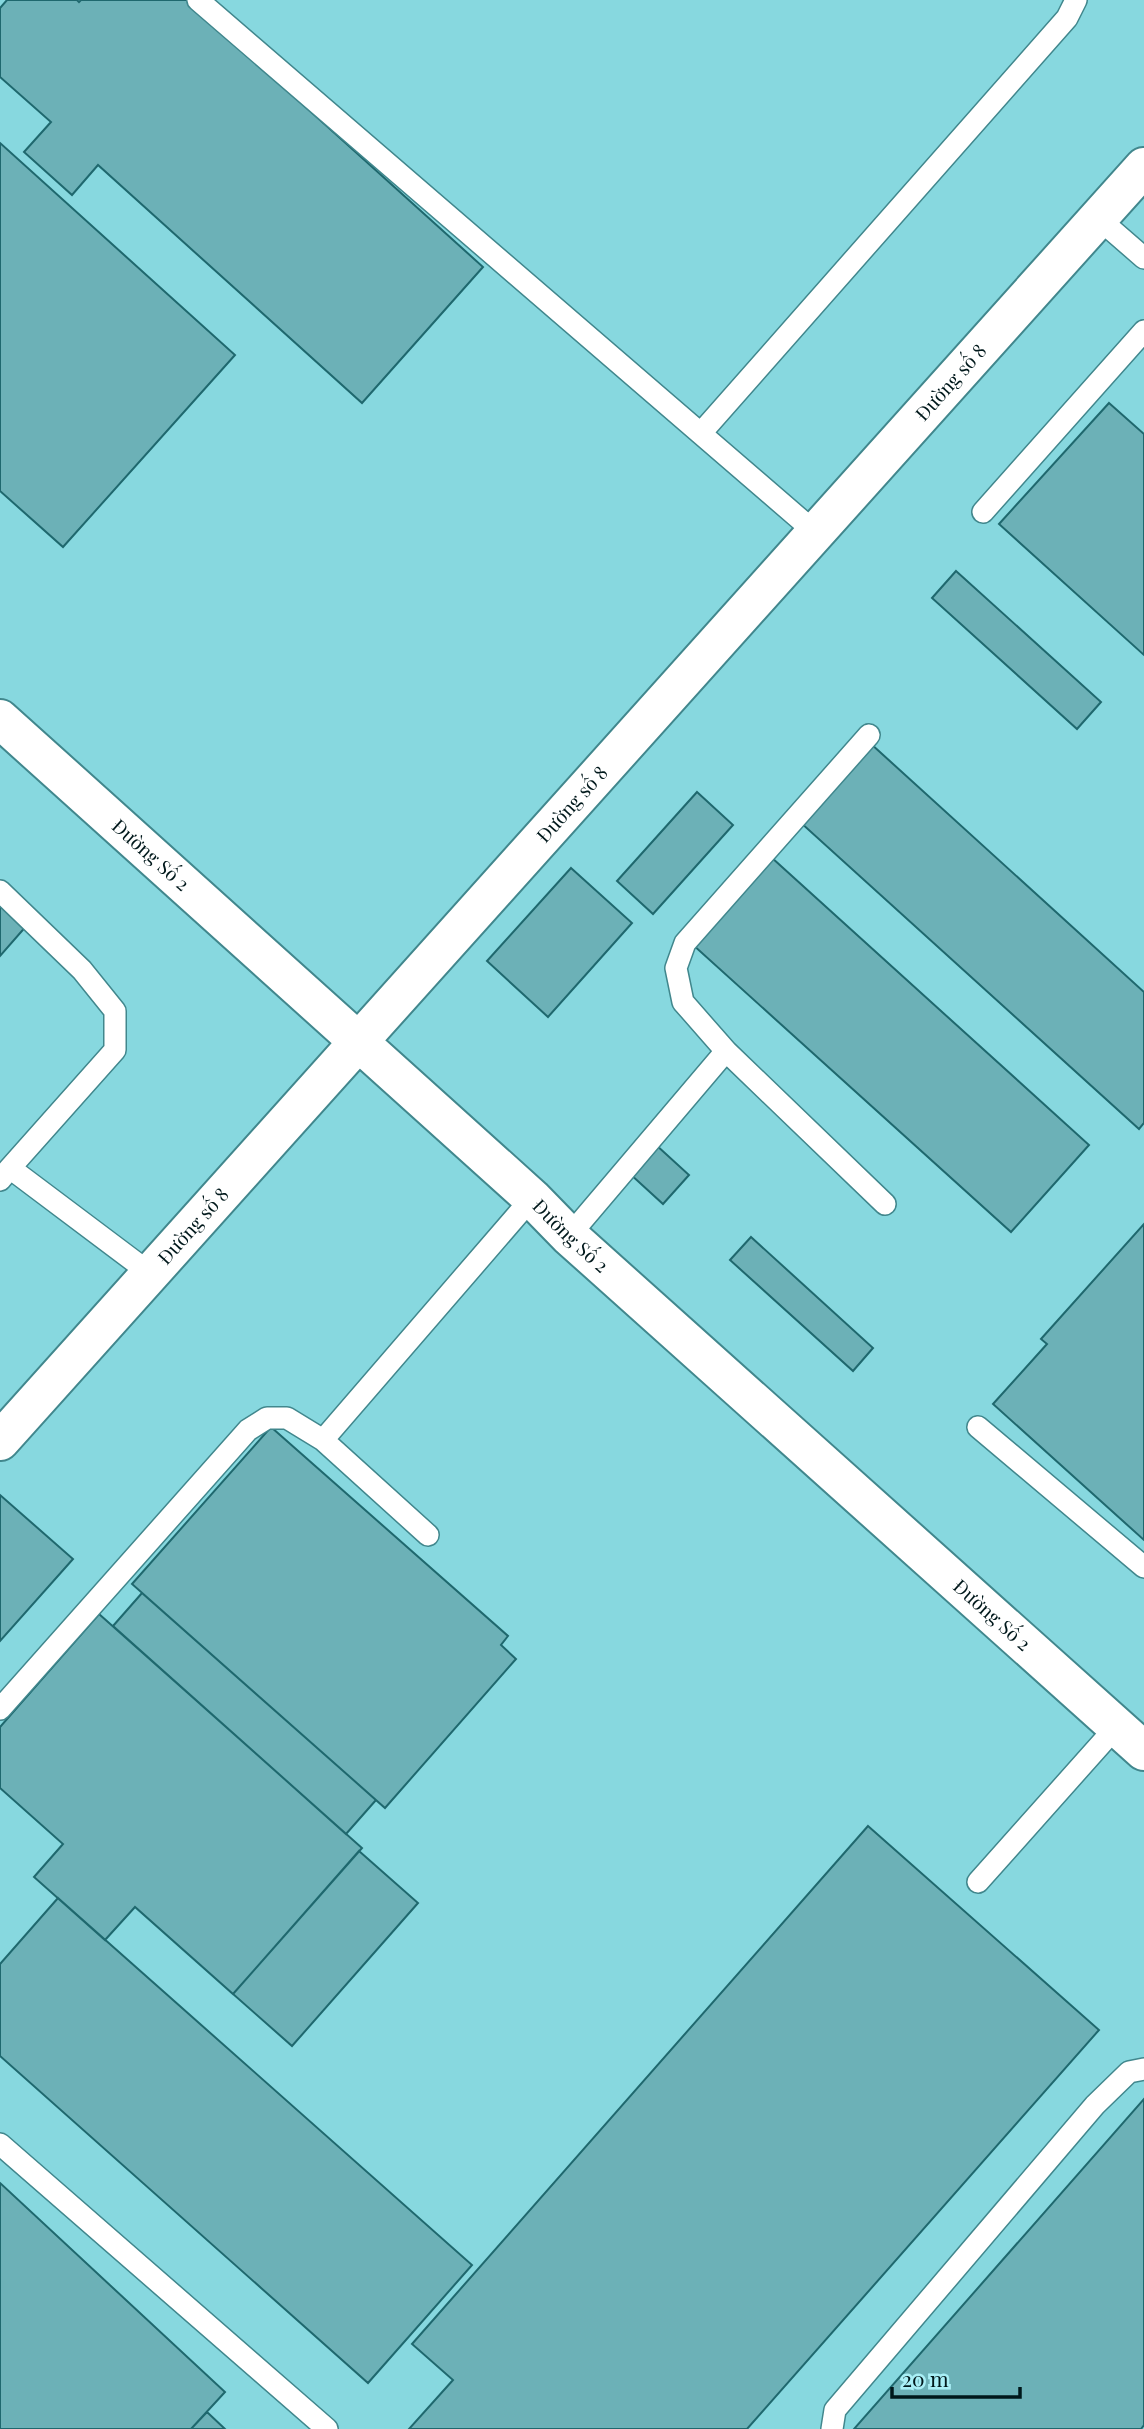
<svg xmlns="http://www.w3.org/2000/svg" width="1144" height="2429" viewBox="0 0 1144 2429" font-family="'Playfair Display',serif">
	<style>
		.built { fill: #87d8df }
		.building { fill: #6cb1b7; stroke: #1f686e; stroke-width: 2 }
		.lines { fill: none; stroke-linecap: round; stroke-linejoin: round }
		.service-casing { stroke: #41878d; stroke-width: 24 }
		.minor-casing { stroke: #41878d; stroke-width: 42 }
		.service { stroke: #fff; stroke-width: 21 }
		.minor { stroke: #fff; stroke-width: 38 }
		.labels { text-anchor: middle; stroke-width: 6; stroke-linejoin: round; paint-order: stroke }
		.street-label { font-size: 19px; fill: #00181b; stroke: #a9eff6 }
	</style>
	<rect width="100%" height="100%" fill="#9ce2e8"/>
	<path class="built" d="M0 0H1144V2429H0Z"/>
	<path class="building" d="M7 0H77L79 2 81 0H187L483 267 362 403 98 165 72 195 24 152 51 122 0 77V8Z
		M0 143 235 355 63 547 0 491Z
		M1109 403 1144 434V655L999 524Z
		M956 571 1101 702 1077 729 932 598Z
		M870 743 1144 992V1123L1139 1129 800 822Z
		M697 792 733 825 653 914 617 881Z
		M771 857 1089 1145 1011 1232 692 944Z
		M571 868 632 923 548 1017 487 961Z
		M0 899 28 924 0 956Z
		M655 1144 689 1175 663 1204 629 1173Z
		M1144 1224V1540L993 1404 1047 1344 1041 1339Z
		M751 1237 873 1348 853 1371 730 1260Z
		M271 1427 508 1636 501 1645 516 1659 385 1808 132 1584Z
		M0 1495 73 1559 0 1641Z
		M142 1593 376 1800 346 1834 113 1626Z
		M99 1614 362 1848 233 1994 135 1907 105 1940 34 1877 63 1844 0 1788V1727Z
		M868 1826 1099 2030 747 2429H409L453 2380 412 2344Z
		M359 1851 418 1903 292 2046 233 1994Z
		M58 1898 472 2265 368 2383 0 2056V1964Z
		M1144 2099V2425L1141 2429H854Z
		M0 2183 225 2392 191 2429H0Z
		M207 2412 225 2429H191Z"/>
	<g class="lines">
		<defs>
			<path id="service" d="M198 0 816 533
				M1098 218 1144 258
				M701 433 1067 18 1076 0
				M983 512 1144 331
				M0 891 82 970 115 1011V1050L10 1168
				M726 1051 683 1002 676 968 685 943 869 735
				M0 1180 10 1168 151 1274
				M569 1236 726 1051 885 1204
				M978 1427 1144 1567
				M428 1535 323 1440 532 1198
				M0 1709 248 1430 267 1418H287L323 1440
				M978 1882 1117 1726
				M0 2144 327 2429
				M832 2429 835 2410 1095 2105 1129 2072 1144 2069"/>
			<g id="minor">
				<path id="s1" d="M0 719 532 1198 569 1236 1144 1751"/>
				<path id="s2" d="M0 1441 1144 167"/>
			</g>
		</defs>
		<use href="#service" class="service-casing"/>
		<use href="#minor" class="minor-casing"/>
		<use href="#service" class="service"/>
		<use href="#minor" class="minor"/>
	</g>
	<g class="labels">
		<g class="street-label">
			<text dy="7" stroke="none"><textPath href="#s2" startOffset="1423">Đường số 8</textPath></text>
			<text dy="7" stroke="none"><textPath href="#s2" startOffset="856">Đường số 8</textPath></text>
			<text dy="7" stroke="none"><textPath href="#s1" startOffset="203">Đường Số 2</textPath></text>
			<text dy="7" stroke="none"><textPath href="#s2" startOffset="289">Đường số 8</textPath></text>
			<text dy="7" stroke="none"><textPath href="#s1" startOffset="770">Đường Số 2</textPath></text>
			<text dy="7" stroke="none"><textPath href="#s1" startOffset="1337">Đường Số 2</textPath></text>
		</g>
	</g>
	<path d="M892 2387v10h128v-10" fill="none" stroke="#00181b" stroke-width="3.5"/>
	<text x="902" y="2387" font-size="21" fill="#00181b" stroke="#a9eff6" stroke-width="5" paint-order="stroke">20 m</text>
</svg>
